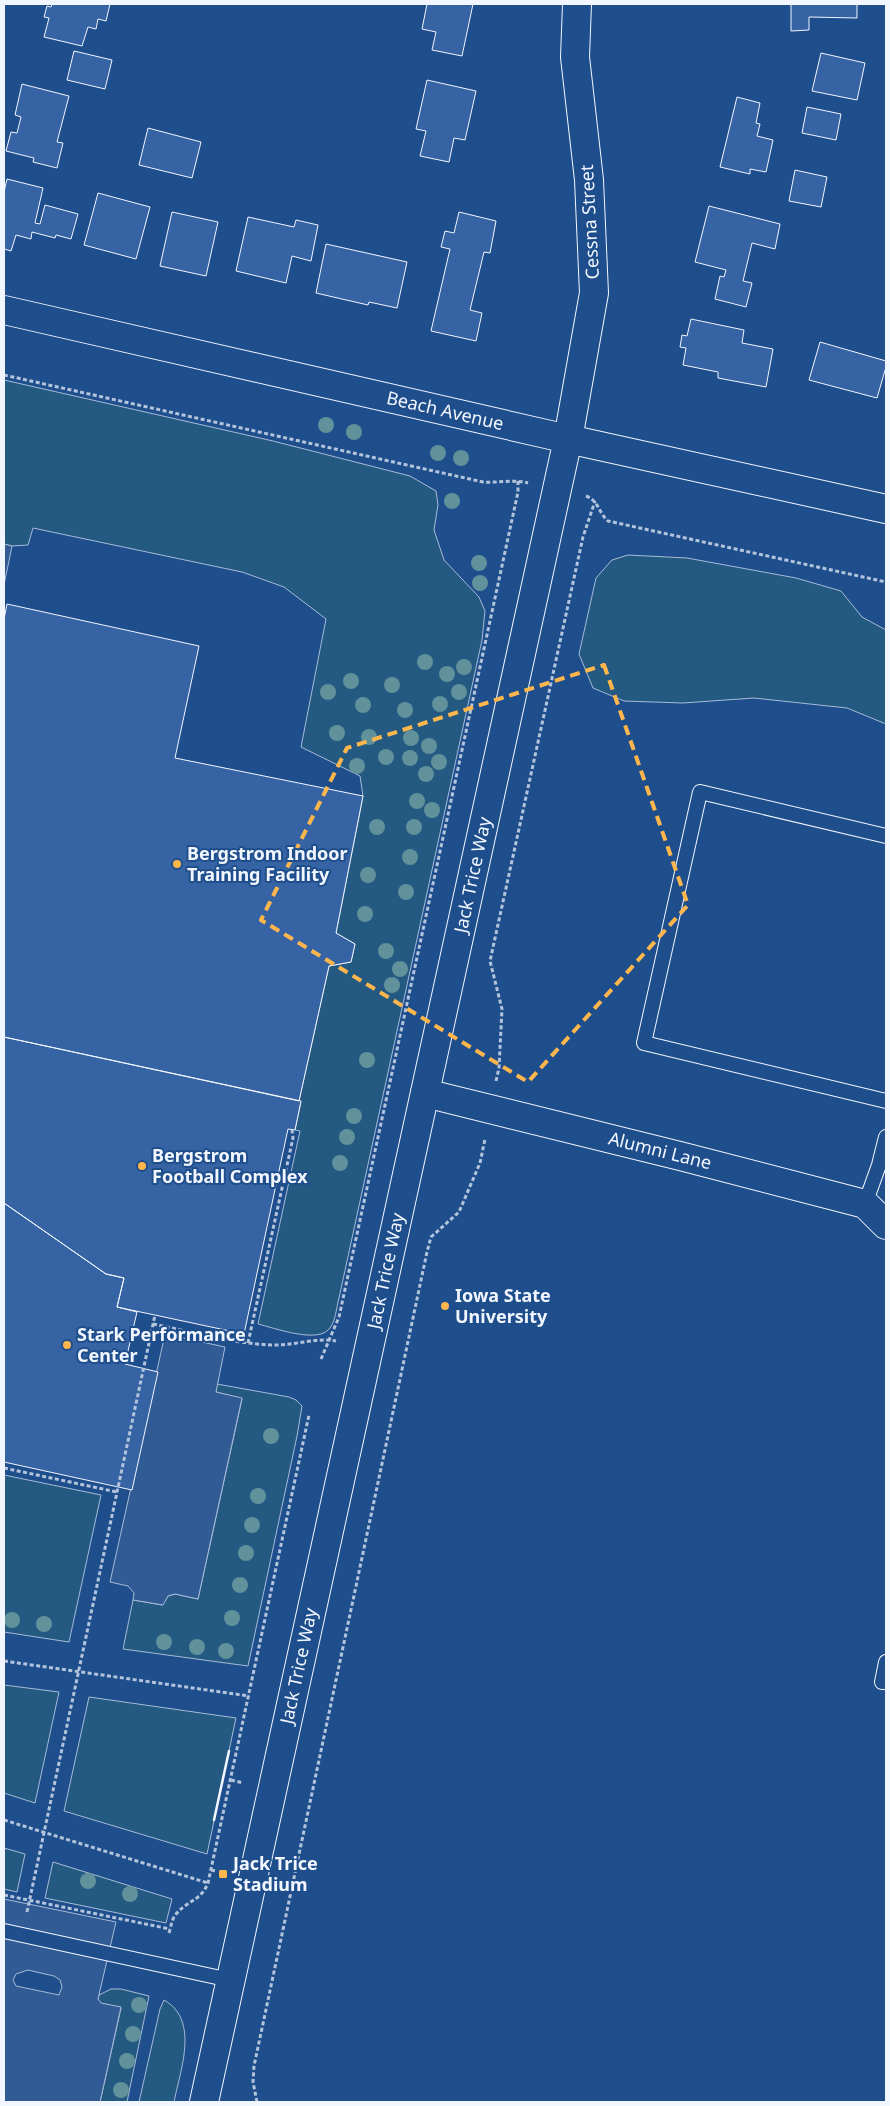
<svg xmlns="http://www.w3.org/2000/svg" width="890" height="2106" viewBox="0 0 890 2106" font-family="'Noto Sans',sans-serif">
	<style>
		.green { fill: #245a82; stroke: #a8bbd7 }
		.parking { fill: #305b95; stroke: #a8bbd7; fill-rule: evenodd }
		.building { fill: #3563a3; stroke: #f2f6ff }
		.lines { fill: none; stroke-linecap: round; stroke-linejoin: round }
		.lane-casing { stroke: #f2f6ff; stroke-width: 16 }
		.street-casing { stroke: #f2f6ff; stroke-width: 30 }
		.secondary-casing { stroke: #f2f6ff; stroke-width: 30 }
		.path { stroke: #b3c4dc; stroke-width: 3; stroke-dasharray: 4 2.5; stroke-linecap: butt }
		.lane { stroke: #1f4e8c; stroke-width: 14 }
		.street { stroke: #1f4e8c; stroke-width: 28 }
		.secondary { stroke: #1f4e8c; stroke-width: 28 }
		.wall { stroke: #f2f6ff; stroke-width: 2.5 }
		.tree { fill: #61919a }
		.marked { fill: none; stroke: #ffb74d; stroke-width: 4; stroke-dasharray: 10 6; stroke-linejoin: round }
		.poi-dot { fill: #ffb74d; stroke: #1f4e8c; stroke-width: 2 }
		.labels { text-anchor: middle; stroke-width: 4; stroke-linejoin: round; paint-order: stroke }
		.street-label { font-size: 18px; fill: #f2f6ff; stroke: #1f4e8c }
		.poi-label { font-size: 18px; font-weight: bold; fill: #f2f6ff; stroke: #1f4e8c; text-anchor: start }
	</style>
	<rect width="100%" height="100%" fill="#1f4e8c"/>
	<path class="green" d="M4 380 273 441 410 476 436 491 438 505 434 530 444 560 479 597 485 611 482 640 339 1298C336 1308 336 1324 327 1331 313 1342 274 1328 258 1324L300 1131 295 1130 301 1102 299 1101 329 966 351 962 355 944 336 933 363 796 360 776 301 747 326 619 284 587 242 572 33 528 28 545 12 546 4 544Z
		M628 555 687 558 796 578 841 591 862 617 886 630V724L847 708 754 698 683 703 624 701 593 688 579 654 596 578 612 560Z
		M217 1384 289 1397 296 1400 302 1406 297 1436 248 1666 123 1649 133 1600 162 1605 168 1596 175 1594 198 1599 242 1399 216 1392Z
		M4 1475 101 1495 69 1642 4 1632Z
		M4 1685 59 1692 35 1803 4 1793Z
		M89 1697 236 1718 207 1854 64 1811Z
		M4 1848 25 1854 17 1892 4 1889Z
		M53 1862 172 1899 166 1923 45 1898Z
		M111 1989H121L149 1996 127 2102H100L121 2008 100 2003 98 2000 99 1995Z
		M164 2000C200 2020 180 2071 174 2102H139L160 2009Z"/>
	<path class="parking" d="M4 544 12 546 4 585Z
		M165 1334 225 1347 216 1392 242 1398 198 1599 175 1594 168 1596 163 1605 133 1600 134 1593 128 1586 110 1582Z
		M4 1899 116 1922 98 1999 101 2003 121 2007 100 2102H4ZM28 1970 54 1976 60 1980 62 1987 59 1995 16 1986 13 1980 16 1974Z"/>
	<path class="building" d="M52 4H110L106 21 98 19 96 29 88 27 82 46 44 37 49 18 44 17 47 6 51 7Z
		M427 4H473L462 56 432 50 436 32 422 29Z
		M787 4H857V18L809 17V30L791 31V4Z
		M74 51 112 60 105 89 67 80Z
		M821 53 865 63 857 100 812 91Z
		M427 80 476 91 465 140 454 138 449 162 420 156 426 131 416 129Z
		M22 84 69 96 57 142 63 143 57 168 33 162 34 158 6 151 11 132 17 133 21 117 15 115Z
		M737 97 760 103 756 123 760 124 757 136 773 140 766 172 750 169V174L720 167Z
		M807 107 841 114 836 140 802 133Z
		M148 128 201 142 192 178 139 165Z
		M795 170 827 177 821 207 789 201Z
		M7 179 43 188 35 223 40 224 45 205 78 214 71 239 56 235 55 238 32 232 31 239 16 235 11 251 4 249V192Z
		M98 193 150 207 136 259 84 245Z
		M709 206 780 224 775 249 752 243 743 281 752 283 746 307 715 299 720 276 724 277 726 270 695 262Z
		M172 212 218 222 206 276 160 266Z
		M459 212 496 221 490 253 484 252 470 310 482 313 476 341 431 331 450 249 441 247 445 231 454 233Z
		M248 217 294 227 296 220 318 225 311 261 292 256 286 283 236 271Z
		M326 244 407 262 397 308 369 302 368 305 316 293Z
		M691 319 744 330 742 343 773 349 766 387 718 378V372L683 365 686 348 680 347 682 335 687 336Z
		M820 342 886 361V367L877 398 809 380Z
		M7 604 199 646 175 758 363 796 336 933 355 944 351 962 329 966 299 1101 4 1037V619Z
		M4 1037 301 1101 295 1130 288 1129 244 1334 117 1307 124 1278 106 1274 4 1203Z
		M4 1203 106 1274 124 1278 117 1307 137 1312 125 1364 158 1372 132 1490 4 1462Z"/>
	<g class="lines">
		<defs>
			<path id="lane" d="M886 836 700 792 644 1043 886 1101
				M865 1204 879 1165 886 1137
				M886 1662 882 1682H886
				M4 1931 230 1980"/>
			<path id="street" d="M4 310 568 439 594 293 589 180 575 57 577 4
				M425 1093 680 1156 865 1204 886 1225"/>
			<path id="secondary" d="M204 2102 568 439 886 509"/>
		</defs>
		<use href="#lane" class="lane-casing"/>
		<use href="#street" class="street-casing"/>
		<use href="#secondary" class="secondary-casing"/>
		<path class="path" d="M4 375 483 482C498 483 514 479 528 483
			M586 496C599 501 598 512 608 521L886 582
			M496 1081 499 1068 502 1009 490 961 583 537 595 501
			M153 1324C192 1332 231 1343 271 1345 294 1346 316 1337 336 1341
			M248 1343 293 1138 292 1130
			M321 1359 339 1317 518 492V480
			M4 1468 117 1492
			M4 1661 249 1696
			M231 1780 243 1783
			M4 1820 208 1883
			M211 1870 223 1872
			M4 1895 170 1929
			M27 1912 155 1315
			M169 1933C171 1926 172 1919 176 1914 188 1900 201 1901 208 1883L309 1415
			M257 2102 253 2082 254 2066 427 1252 431 1237 459 1212 480 1163 485 1139"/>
		<use href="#lane" class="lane"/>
		<use href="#street" class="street"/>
		<use href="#secondary" class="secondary"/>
		<path class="wall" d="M214 1820 229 1751"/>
	</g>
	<g class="tree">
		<circle cx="326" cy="425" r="8"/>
		<circle cx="354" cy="432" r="8"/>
		<circle cx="438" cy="453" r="8"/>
		<circle cx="461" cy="458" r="8"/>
		<circle cx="452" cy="501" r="8"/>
		<circle cx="479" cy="563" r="8"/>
		<circle cx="480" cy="583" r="8"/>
		<circle cx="425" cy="662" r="8"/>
		<circle cx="464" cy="667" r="8"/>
		<circle cx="447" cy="674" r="8"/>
		<circle cx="351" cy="681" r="8"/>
		<circle cx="392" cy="685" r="8"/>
		<circle cx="328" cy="692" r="8"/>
		<circle cx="459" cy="692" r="8"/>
		<circle cx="440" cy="704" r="8"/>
		<circle cx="363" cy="705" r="8"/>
		<circle cx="405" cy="710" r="8"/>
		<circle cx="337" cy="733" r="8"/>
		<circle cx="369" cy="737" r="8"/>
		<circle cx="411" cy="738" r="8"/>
		<circle cx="429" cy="746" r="8"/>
		<circle cx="386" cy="757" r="8"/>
		<circle cx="410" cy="758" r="8"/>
		<circle cx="439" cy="762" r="8"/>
		<circle cx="357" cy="766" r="8"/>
		<circle cx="426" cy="774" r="8"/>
		<circle cx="417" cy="801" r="8"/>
		<circle cx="432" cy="810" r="8"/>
		<circle cx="377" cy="827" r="8"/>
		<circle cx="414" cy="827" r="8"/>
		<circle cx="410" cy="857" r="8"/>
		<circle cx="368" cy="875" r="8"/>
		<circle cx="406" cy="892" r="8"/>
		<circle cx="365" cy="914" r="8"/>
		<circle cx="386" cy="951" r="8"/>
		<circle cx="400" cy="969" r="8"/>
		<circle cx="392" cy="985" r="8"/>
		<circle cx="367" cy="1060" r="8"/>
		<circle cx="354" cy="1116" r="8"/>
		<circle cx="347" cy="1137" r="8"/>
		<circle cx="340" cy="1163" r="8"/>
		<circle cx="271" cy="1436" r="8"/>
		<circle cx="258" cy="1496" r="8"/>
		<circle cx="252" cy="1525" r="8"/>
		<circle cx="246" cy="1553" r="8"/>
		<circle cx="240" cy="1585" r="8"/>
		<circle cx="232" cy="1618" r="8"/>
		<circle cx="12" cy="1620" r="8"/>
		<circle cx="44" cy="1624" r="8"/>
		<circle cx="164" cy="1642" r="8"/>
		<circle cx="197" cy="1647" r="8"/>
		<circle cx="226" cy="1651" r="8"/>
		<circle cx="88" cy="1881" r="8"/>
		<circle cx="130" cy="1894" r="8"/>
		<circle cx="139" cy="2005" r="8"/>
		<circle cx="133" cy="2034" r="8"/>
		<circle cx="127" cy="2061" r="8"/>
		<circle cx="121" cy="2090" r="8"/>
	</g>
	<path class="marked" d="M604 665 688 905 528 1082 261 920 347 748Z"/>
	<g class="poi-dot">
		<circle cx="177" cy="864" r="5"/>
		<circle cx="142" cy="1166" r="5"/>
		<circle cx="445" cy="1306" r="5"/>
		<circle cx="67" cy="1345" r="5"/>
		<rect x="218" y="1869" width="10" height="10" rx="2.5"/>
	</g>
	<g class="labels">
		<g class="street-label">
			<text transform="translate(590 222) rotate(-93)" y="6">Cessna Street</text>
			<text transform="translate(445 411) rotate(13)" y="6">Beach Avenue</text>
			<text transform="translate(473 875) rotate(-78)" y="6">Jack Trice Way</text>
			<text transform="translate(660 1151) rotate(14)" y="6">Alumni Lane</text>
			<text transform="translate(386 1271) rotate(-78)" y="6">Jack Trice Way</text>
			<text transform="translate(299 1666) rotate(-78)" y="6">Jack Trice Way</text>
		</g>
		<g class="poi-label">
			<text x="187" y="860">Bergstrom Indoor<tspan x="187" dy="21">Training Facility</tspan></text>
			<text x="152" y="1162">Bergstrom<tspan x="152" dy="21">Football Complex</tspan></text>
			<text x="455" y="1302">Iowa State<tspan x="455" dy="21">University</tspan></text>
			<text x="77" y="1341">Stark Performance<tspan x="77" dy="21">Center</tspan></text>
			<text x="233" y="1870">Jack Trice<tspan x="233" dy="21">Stadium</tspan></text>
		</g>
	</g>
	<rect width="890" height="2106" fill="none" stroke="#f2f6ff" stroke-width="10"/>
</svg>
